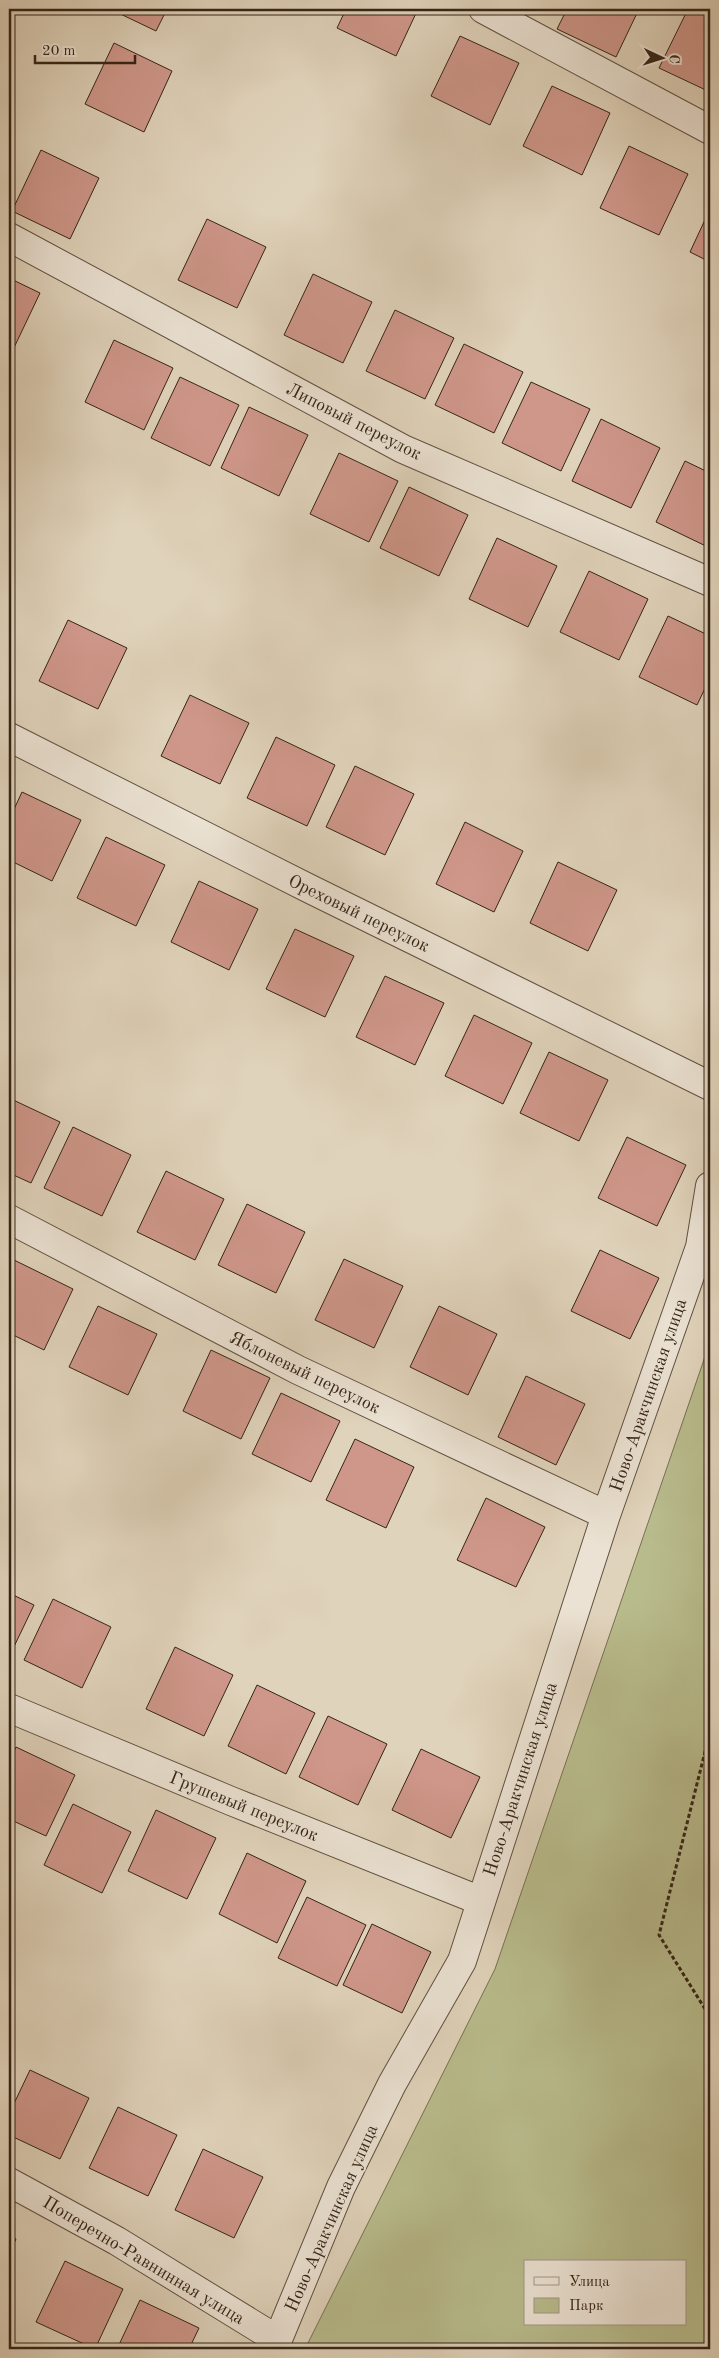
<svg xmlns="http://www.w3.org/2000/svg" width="719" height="2358" viewBox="0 0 719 2358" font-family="'Old Standard TT',serif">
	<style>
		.green { fill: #b8bb8c; stroke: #767052; fill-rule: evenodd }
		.building { fill: #cf978a; stroke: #352418 }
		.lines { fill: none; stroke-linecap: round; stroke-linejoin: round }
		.minor-casing { stroke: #605041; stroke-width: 30 }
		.path { stroke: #352418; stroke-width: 3; stroke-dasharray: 4 2.5; stroke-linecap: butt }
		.minor { stroke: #ebe2d3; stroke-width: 28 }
		.labels { text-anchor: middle; stroke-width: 4; stroke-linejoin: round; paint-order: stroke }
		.street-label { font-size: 18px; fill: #352418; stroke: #ebe2d3 }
	</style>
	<rect width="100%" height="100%" fill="#e0d3bb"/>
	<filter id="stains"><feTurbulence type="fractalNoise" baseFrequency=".004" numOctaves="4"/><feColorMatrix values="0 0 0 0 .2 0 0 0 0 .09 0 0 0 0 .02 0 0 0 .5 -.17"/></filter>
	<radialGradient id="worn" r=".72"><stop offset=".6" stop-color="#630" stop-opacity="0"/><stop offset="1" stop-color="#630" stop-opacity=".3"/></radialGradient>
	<path class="green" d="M710 1342V2349H305L495 1969ZM525 2262H685V2324H525Z"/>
	<path class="building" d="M110 9H167L156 31Z
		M346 9H418L396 56 337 28Z
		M567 9H639L616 57 557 29Z
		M688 9H692L710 17V92L659 68Z
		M460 36 519 63 490 125 431 96Z
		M114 43 172 71 144 132 85 104Z
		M552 86 610 113 582 175 523 146Z
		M629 146 688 174 659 235 600 208Z
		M41 150 99 178 70 239 12 211Z
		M710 209V262L690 252Z
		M207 219 266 247 237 308 178 280Z
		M313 274 372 302 343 363 284 335Z
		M9 278 40 293 11 354 9 353Z
		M395 310 454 338 425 399 366 371Z
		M114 340 173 368 144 430 85 402Z
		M464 344 523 372 494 433 435 405Z
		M180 377 239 405 210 466 151 438Z
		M531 382 590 409 561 471 502 443Z
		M249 407 308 435 279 496 221 468Z
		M601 419 660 448 631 508 572 481Z
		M339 453 398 481 369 542 310 514Z
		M685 461 710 473V548L656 522Z
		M409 487 468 515 439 576 380 548Z
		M497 538 557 566 528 627 469 599Z
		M589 571 648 599 619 660 560 632Z
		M668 616 710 636V678L697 705 639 677Z
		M68 620 127 648 98 709 39 681Z
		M190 695 249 723 220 784 161 756Z
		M276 737 335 765 307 826 247 798Z
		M355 766 414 794 385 855 326 827Z
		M22 792 81 820 52 881 9 860V820Z
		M465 822 523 851 494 912 436 884Z
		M106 837 165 865 136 926 77 898Z
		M558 862 617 890 588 951 530 923Z
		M199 881 258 909 229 970 171 942Z
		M295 929 354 956 325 1017 266 989Z
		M385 976 444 1003 415 1065 356 1037Z
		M474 1015 532 1043 503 1104 445 1076Z
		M549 1052 608 1080 579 1141 520 1113Z
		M9 1098 60 1122 31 1183 9 1173Z
		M73 1127 131 1155 102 1216 44 1188Z
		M627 1137 686 1165 657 1226 598 1198Z
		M166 1171 224 1199 195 1260 137 1232Z
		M247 1204 305 1232 276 1293 218 1265Z
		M600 1250 659 1278 630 1339 571 1311Z
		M344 1259 403 1286 374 1348 315 1320Z
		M14 1260 73 1289 44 1350 9 1333V1272Z
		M98 1306 157 1334 128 1395 69 1367Z
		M439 1306 497 1334 468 1395 410 1367Z
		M211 1350 270 1378 241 1439 183 1411Z
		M526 1376 585 1404 556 1465 498 1437Z
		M281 1393 340 1421 311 1482 252 1454Z
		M355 1439 414 1467 386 1528 326 1500Z
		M486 1498 545 1527 516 1587 457 1560Z
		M9 1593 34 1605 9 1657Z
		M53 1599 111 1627 82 1688 24 1660Z
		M175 1647 233 1675 204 1736 146 1709Z
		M257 1685 315 1713 286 1774 228 1746Z
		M328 1716 387 1744 358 1805 299 1777Z
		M16 1747 75 1775 46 1836 9 1819V1762Z
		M421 1749 480 1777 451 1838 392 1810Z
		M73 1804 131 1832 102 1893 44 1865Z
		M156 1810 216 1838 187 1899 128 1871Z
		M247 1853 306 1881 277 1943 219 1914Z
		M307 1897 366 1925 337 1986 278 1958Z
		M372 1924 431 1952 402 2013 343 1985Z
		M30 2070 89 2098 60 2159 9 2135V2114Z
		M118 2107 177 2135 148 2196 89 2168Z
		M203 2149 263 2177 234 2238 175 2210Z
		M9 2236 16 2239 9 2255Z
		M65 2261 123 2289 95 2349 36 2322Z
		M140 2300 199 2328 189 2349H117Z"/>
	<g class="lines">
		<defs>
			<path id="minor" d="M483 9 710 130
				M9 237 403 449 710 582
				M9 737 308 888 710 1086
				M9 1219 298 1370 606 1515
				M9 1708 231 1801 481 1901
				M9 2182 117 2241 278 2340
				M274 2349 341 2187 392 2084 462 1961 606 1515 700 1247 710 1186"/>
		</defs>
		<use href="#minor" class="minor-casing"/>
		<path class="path" d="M710 1732 659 1935 710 2017
			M309 2347 318 2349"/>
		<use href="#minor" class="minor"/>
	</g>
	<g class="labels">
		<g class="street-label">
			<text transform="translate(354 421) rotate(27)" y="6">Липовый переулок</text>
			<text transform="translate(359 913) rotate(26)" y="6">Ореховый переулок</text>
			<text transform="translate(305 1372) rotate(26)" y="6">Яблоневый переулок</text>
			<text transform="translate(648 1395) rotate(-71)" y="6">Ново-Аракчинская улица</text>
			<text transform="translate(520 1779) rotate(-72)" y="6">Ново-Аракчинская улица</text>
			<text transform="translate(244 1806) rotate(22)" y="6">Грушевый переулок</text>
			<text transform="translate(331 2218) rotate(-66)" y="6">Ново-Аракчинская улица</text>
			<text transform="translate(144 2260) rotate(31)" y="6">Поперечно-Равнинная улица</text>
		</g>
	</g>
	<rect width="719" height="2358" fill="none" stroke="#e0d3bb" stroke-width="30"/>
	<rect x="10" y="10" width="699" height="2338" fill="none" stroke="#352418" stroke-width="2.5"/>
	<rect x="15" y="15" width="689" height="2328" fill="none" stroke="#352418"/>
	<rect x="524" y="2260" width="162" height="65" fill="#ebe2d3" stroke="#a29688"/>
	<rect x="534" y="2277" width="25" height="8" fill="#ebe2d3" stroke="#a29688"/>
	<text x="569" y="2286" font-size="15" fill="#352418">Улица</text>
	<rect x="534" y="2298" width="25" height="15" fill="#b8bb8c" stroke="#a29688"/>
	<text x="569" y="2310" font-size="15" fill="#352418">Парк</text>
	<g transform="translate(662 58) rotate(94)" stroke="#ebe2d3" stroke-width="4" paint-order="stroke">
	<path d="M0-4L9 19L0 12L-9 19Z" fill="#352418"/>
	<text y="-8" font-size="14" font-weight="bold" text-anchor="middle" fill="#352418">С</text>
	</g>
	<path d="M35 55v8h100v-8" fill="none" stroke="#352418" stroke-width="2.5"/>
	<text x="42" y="55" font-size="15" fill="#352418" stroke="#ebe2d3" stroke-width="4" paint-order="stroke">20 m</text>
	<rect width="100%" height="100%" filter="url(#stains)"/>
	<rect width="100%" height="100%" fill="url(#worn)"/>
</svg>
